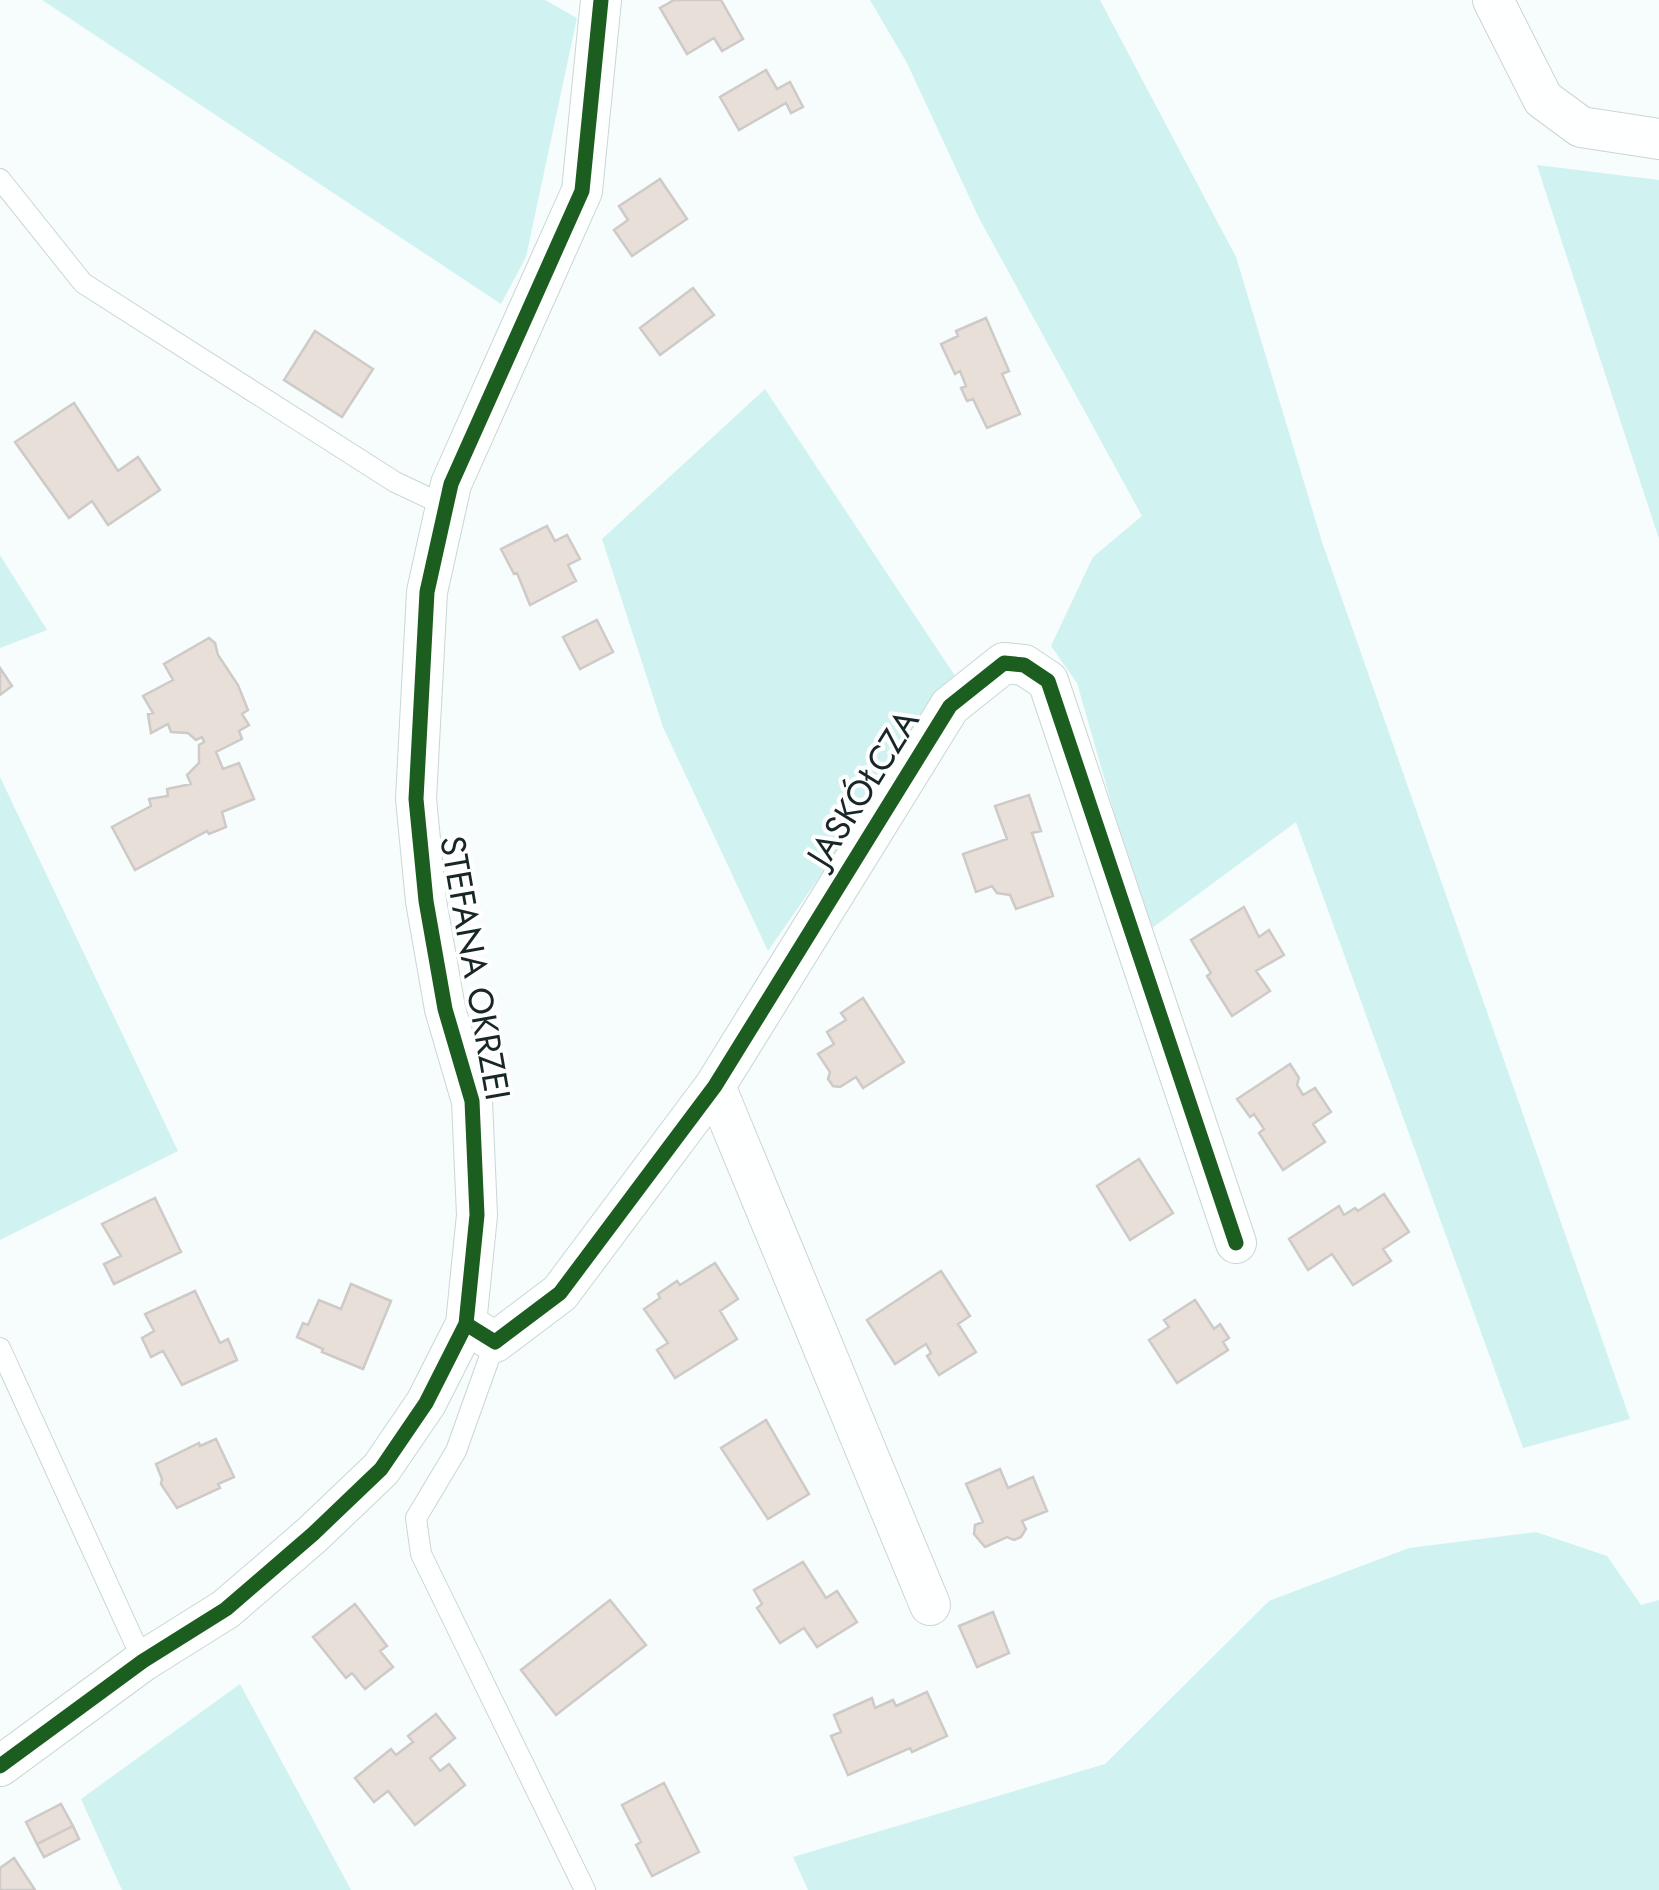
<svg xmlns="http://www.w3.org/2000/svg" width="1659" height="1890" viewBox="0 0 1659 1890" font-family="Jost,sans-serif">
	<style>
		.green { fill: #d0f3f2 }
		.building { fill: #e8dfd8; stroke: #cdcac7; stroke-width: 2.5 }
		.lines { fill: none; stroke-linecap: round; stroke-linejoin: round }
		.service-casing { stroke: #ccd5d5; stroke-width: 22 }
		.minor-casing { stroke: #ccd5d5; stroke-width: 42 }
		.service { stroke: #feffff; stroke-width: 20 }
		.minor { stroke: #feffff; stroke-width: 40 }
		.cycleway-casing { stroke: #fff; stroke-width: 21 }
		.cycleway { stroke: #1b5e20; stroke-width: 15 }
		.labels { text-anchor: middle; stroke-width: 8; stroke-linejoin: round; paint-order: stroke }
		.street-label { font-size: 35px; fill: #172626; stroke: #fff }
	</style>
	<rect width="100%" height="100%" fill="#f7fcfc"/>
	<path class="green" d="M42 0H545L577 18 526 257 501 304Z
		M870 0H1100L1236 257 1322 542 1630 1419 1523 1448 1296 822 1148 931 1077 683 1051 646 1093 557 1142 516 979 218 907 63Z
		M1537 165 1659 180V539L1544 187Z
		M765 389 957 679 768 951 663 727 602 539Z
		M0 555 47 630 0 648Z
		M0 777 178 1151 0 1240Z
		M1536 1532 1607 1556 1641 1605 1659 1600V1890H808L793 1857 1105 1764 1269 1601 1409 1548Z
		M240 1684 351 1890H122L81 1799Z"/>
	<path class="building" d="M674 0H721L743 39 722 51 714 38 687 54 660 8Z
		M766 70 777 89 790 82 803 107 791 113 786 103 739 130 720 97Z
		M660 179 687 219 632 256 614 230 628 220 619 206Z
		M693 288 714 315 660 355 640 328Z
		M986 318 1009 371 1002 374 1020 414 987 428 973 399 967 401 961 388 966 386 960 371 955 374 941 344 958 336 956 331Z
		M315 331 373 369 342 417 284 380Z
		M74 403 118 471 138 457 160 490 108 525 92 501 69 518 15 442Z
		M547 526 555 541 567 535 580 559 568 565 576 581 530 605 517 573 514 574 501 549Z
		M597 620 613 652 580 669 563 637Z
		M209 638 215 643 218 655 238 685 248 710 242 714 249 725 239 731 242 739 216 752 223 769 239 763 254 799 222 812 226 827 209 834 207 831 135 870 112 827 151 806 149 799 168 796 167 789 191 784 187 775 199 763V745L204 742 202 737 196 740 188 733 171 732 168 724 151 733 148 714 153 713 143 696 173 680 164 664Z
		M0 668 12 686 0 695Z
		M1029 795 1041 831 1032 833 1053 896 1016 909 1010 895 997 893 992 886 976 892 963 854 1007 839 995 806Z
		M1244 907 1259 937 1269 930 1284 955 1256 971 1270 991 1232 1016 1207 976 1211 973 1191 940Z
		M863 998 904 1062 863 1088 856 1077 840 1087 833 1086 828 1079 830 1072 818 1054 834 1044 827 1032 846 1020 841 1013Z
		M1290 1064 1299 1078 1297 1085 1303 1095 1315 1088 1331 1112 1313 1124 1325 1142 1283 1170 1259 1133 1264 1129 1254 1114 1250 1117 1237 1099Z
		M1139 1159 1173 1213 1130 1240 1097 1186Z
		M1384 1194 1409 1232 1383 1249 1391 1261 1353 1285 1332 1254 1308 1270 1289 1239 1339 1206 1344 1215 1355 1208 1358 1211Z
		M155 1198 181 1252 114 1284 104 1264 121 1256 102 1224Z
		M715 1263 738 1299 720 1311 737 1339 675 1378 657 1350 668 1343 644 1309 660 1298 658 1294 677 1281 680 1285Z
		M941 1271 970 1316 958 1324 976 1352 939 1375 927 1356 931 1353 926 1344 895 1364 867 1320Z
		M351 1284 391 1301 363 1369 322 1352 323 1349 297 1337 303 1323 308 1325 319 1300 341 1309Z
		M195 1291 220 1343 228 1339 237 1360 182 1385 163 1351 151 1357 142 1338 154 1331 145 1314Z
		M1195 1300 1214 1329 1220 1324 1229 1338 1223 1342 1228 1350 1177 1383 1149 1340 1169 1327 1164 1320Z
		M766 1420 809 1494 768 1519 721 1448Z
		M216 1439 234 1477 218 1484 220 1488 177 1508 161 1484 162 1479 156 1464 199 1443 200 1446Z
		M1000 1469 1008 1488 1033 1477 1047 1511 1022 1521 1026 1529 1021 1537 1014 1540 1007 1537 985 1547 974 1534 975 1525 983 1522 966 1484Z
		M803 1562 826 1598 837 1591 857 1622 817 1647 804 1628 780 1643 757 1608 762 1604 754 1590Z
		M610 1600 646 1645 556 1715 521 1670Z
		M355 1604 387 1646 380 1651 393 1667 365 1689 352 1673 346 1678 313 1637Z
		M993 1612 1009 1653 977 1667 959 1626Z
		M927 1692 947 1736 912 1752 910 1748 848 1775 831 1736 841 1732 834 1715 872 1698 875 1708 893 1700 896 1706Z
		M436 1714 455 1738 430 1758 440 1771 449 1764 465 1785 415 1825 388 1791 374 1802 355 1778 391 1749 396 1755 413 1742 408 1736Z
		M664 1783 699 1852 652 1876 636 1845 641 1842 622 1805Z
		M61 1804 73 1826 37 1844 26 1822Z
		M73 1826 79 1839 44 1857 37 1844Z
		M14 1858 35 1890H0V1868Z"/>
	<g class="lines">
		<defs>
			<path id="service" d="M0 179 83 283 395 482 446 506
				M495 1342 456 1451 416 1518 421 1554 585 1890
				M0 1348 143 1661"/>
			<path id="minor" d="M1493 0 1543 99 1581 127 1659 139
				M715 1086 930 1605
				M466 1324 495 1342 560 1293 715 1086 950 706 1004 663 1024 665 1048 681 1236 1243
				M0 1766 143 1661 226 1609 313 1534 381 1469 426 1403 466 1324 477 1215 472 1101 445 1009 426 901 416 799 427 592 451 484 582 191 601 0"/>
		</defs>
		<use href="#service" class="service-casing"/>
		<use href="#minor" class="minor-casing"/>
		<use href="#service" class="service"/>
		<use href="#minor" class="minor"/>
		<defs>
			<path id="cycleway" d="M466 1324 495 1342 560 1293 715 1086 950 706 1004 663 1024 665 1048 681 1236 1243
				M0 1766 143 1661 226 1609 313 1534 381 1469 426 1403 466 1324 477 1215 472 1101 445 1009 426 901 416 799 427 592 451 484 582 191 601 0"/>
		</defs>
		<use href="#cycleway" class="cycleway-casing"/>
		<use href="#cycleway" class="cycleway"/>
	</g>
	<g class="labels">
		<g class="street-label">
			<text transform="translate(863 788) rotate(-58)" y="12">JASKÓŁCZA</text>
			<text transform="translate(475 968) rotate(80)" y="12">STEFANA OKRZEI</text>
		</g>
	</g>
</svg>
